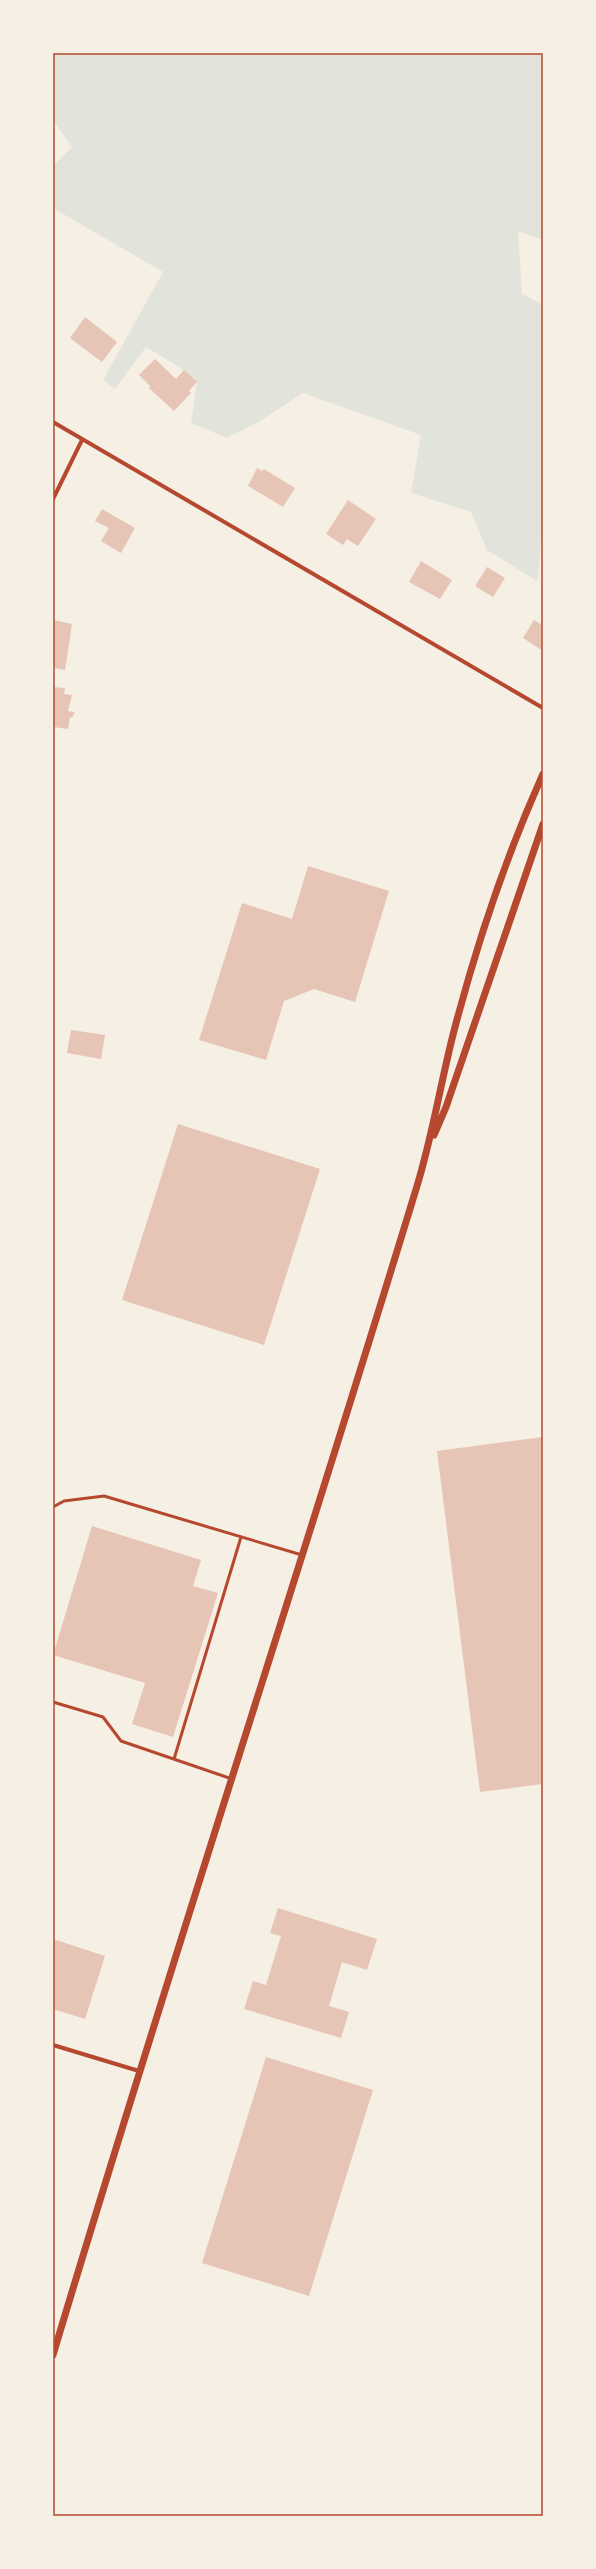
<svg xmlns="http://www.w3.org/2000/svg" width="596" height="2569" viewBox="0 0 596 2569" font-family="'Public Sans',sans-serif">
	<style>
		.green { fill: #e2e4dc }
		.building { fill: #e6c5b7 }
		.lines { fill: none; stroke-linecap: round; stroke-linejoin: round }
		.service { stroke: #b5482f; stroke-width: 3 }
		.minor { stroke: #b5482f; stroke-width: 4 }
		.tertiary { stroke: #b5482f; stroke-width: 7 }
		.neatline { fill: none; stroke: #b5482f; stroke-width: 1.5 }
	</style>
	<rect width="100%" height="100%" fill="#f6efe4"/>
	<path class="green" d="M53 53H543V240L518 231 522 294 543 305V529L537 581 487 550 471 512 411 493 421 435 303 393 260 421 227 438 191 423 197 382 184 370 146 347 115 389 103 380 163 272 53 208V166L72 147 53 120Z"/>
	<path class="building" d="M85 317 117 342 102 362 70 338Z
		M155 359 176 379 184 370 197 382 189 391 191 393 174 411 149 388 150 386 139 375Z
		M257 468 262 471 264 469 295 488 283 507 248 486Z
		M348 500 376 519 358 546 347 539 343 545 326 534Z
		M102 509 135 528 121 553 101 541 109 528 95 521Z
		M421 561 452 580 440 599 409 582Z
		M487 567 505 578 493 597 475 586Z
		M543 619V651L523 638 534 620 540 624Z
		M53 620 72 624 65 670 53 668Z
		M53 687 65 688 64 694 72 695 68 711 75 712 72 718 70 717 68 729 53 727Z
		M308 866 389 891 355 1002 314 989 284 1001 266 1060 199 1040 242 903 292 919Z
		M71 1030 105 1035 101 1059 67 1053Z
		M178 1124 320 1169 264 1345 122 1300Z
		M543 1437V1784L480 1792 437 1451Z
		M92 1526 201 1560 193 1586 218 1593 173 1737 132 1724 145 1683 53 1655Z
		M278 1908 377 1939 367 1970 342 1962 329 2006 349 2012 341 2038 244 2009 253 1981 266 1985 281 1936 270 1933Z
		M53 1939 105 1956 85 2019 53 2009Z
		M266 2057 373 2090 309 2296 202 2263Z"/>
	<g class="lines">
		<path class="service" d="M53 1507 64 1501 104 1496 302 1555
			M53 1702 103 1717 121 1741 232 1779
			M174 1759 241 1537"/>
		<path class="minor" d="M53 422 543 708
			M53 499 82 440
			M53 2045 139 2071"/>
		<path class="tertiary" d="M434 1135 446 1107 543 824
			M53 2355C170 1964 298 1577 417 1186 433 1134 441 1080 455 1027 478 940 506 856 543 774"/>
	</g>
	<rect width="596" height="2569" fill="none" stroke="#f6efe4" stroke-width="108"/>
	<rect x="54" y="54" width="488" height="2461" class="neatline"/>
</svg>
